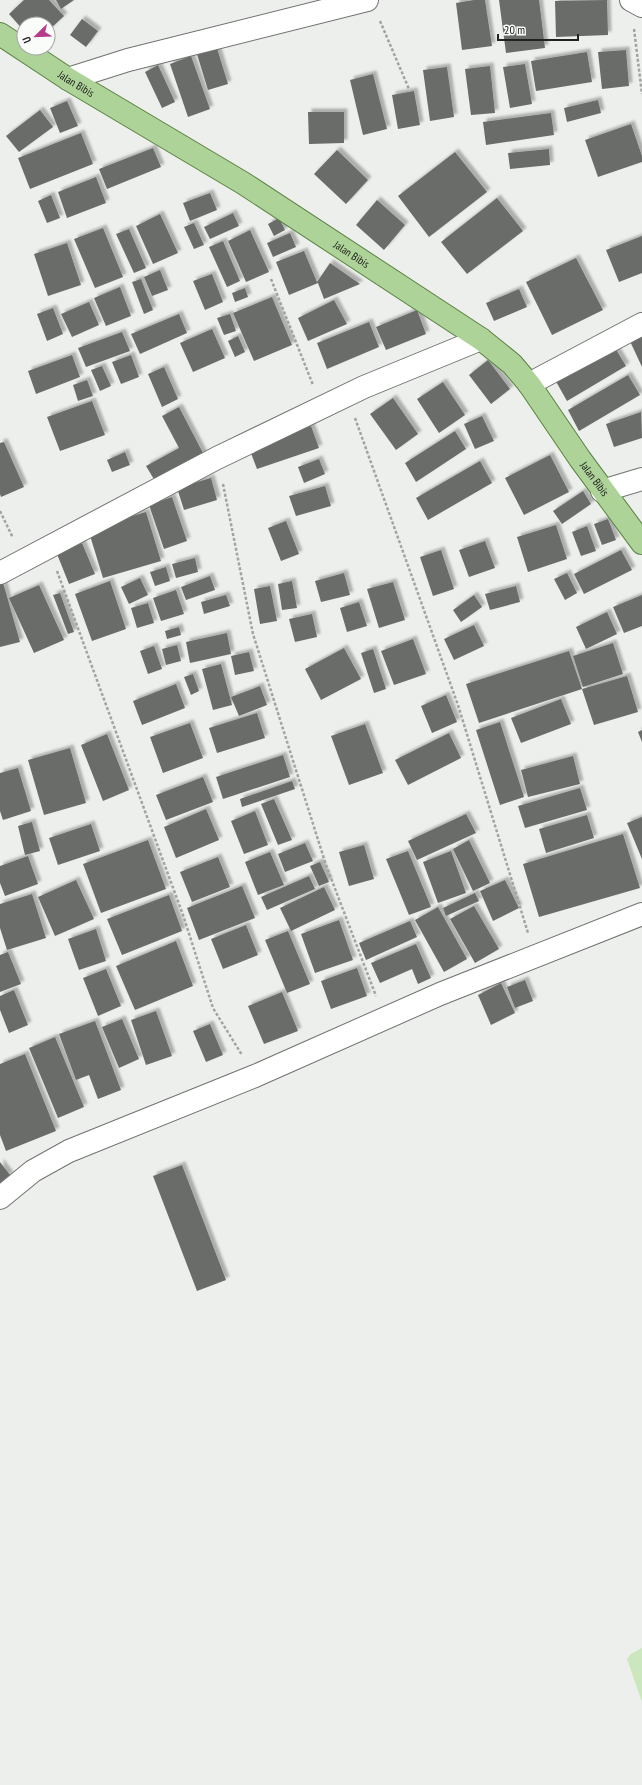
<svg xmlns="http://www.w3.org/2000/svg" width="642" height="1785" viewBox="0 0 642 1785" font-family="'PT Sans Narrow',sans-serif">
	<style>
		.green { fill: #cbe7bd }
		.building { fill: #6a6c69; filter: url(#shadow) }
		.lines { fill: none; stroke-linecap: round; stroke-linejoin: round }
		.minor-casing { stroke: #717370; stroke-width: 24 }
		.major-casing { stroke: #598241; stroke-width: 24 }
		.path { stroke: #a3a4a2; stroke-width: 2.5; stroke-dasharray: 3 2; stroke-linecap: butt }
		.minor { stroke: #fff; stroke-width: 22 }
		.major { stroke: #aed398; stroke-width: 22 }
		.labels { text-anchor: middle; stroke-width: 3; stroke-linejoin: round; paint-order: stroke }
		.street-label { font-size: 11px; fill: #202120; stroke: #fafcf9 }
	</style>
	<defs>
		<filter id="shadow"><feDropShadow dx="3.5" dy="-3.5" stdDeviation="1" flood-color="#0004"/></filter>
	</defs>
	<rect width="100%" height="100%" fill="#edefec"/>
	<path class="green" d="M642 1648V1702L627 1659 631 1654Z"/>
	<path class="building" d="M24 0H49L64 16 48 31V24H24V31L9 14Z
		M56 0H74L61 9Z
		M474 0H485L492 46 462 50 456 3Z
		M499 0H539L545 48 506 53Z
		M607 0 608 35 556 37 555 1Z
		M82 19 98 31 86 47 70 35Z
		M216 45 228 84 208 90 196 51Z
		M626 50 629 86 602 89 598 52Z
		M587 52 592 82 536 91 531 61Z
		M191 56 210 109 188 117 170 64Z
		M525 64 532 104 510 108 503 67Z
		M158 65 175 102 162 108 145 72Z
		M490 66 495 113 471 115 465 69Z
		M447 67 454 117 430 121 423 70Z
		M373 74 387 129 363 135 350 80Z
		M414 91 420 125 398 129 392 95Z
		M598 100 601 113 567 122 564 108Z
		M67 101 78 126 60 133 50 108Z
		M40 110 53 127 19 152 6 136Z
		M308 112H344V143L309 144Z
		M551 113 554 135 486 145 483 122Z
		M631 124 642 156V162L598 177 585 140Z
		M81 133 93 164 30 189 18 158Z
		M153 148 161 167 107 189 99 169Z
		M549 149 550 165 510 169 508 153Z
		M337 150 368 180 346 204 314 174Z
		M455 152 487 192 429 237 398 196Z
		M96 177 106 203 67 218 58 192Z
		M210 193 217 210 190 221 183 203Z
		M51 195 60 218 47 223 38 201Z
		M497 198 523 231 467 274 441 242Z
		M377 200 405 225 384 250 356 225Z
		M233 213 239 226 210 239 204 227Z
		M160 214 178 253 153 264 136 226Z
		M279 218 285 230 274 236 268 224Z
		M194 223 204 245 194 249 184 227Z
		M103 228 123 277 95 288 74 239Z
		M129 229 146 268 134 273 116 234Z
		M250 230 269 272 246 282 228 241Z
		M290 233 296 247 273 257 267 243Z
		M642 236V273L619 282 606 250Z
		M223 241 240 281 227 287 209 247Z
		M67 243 81 285 48 296 34 254Z
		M304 251 317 282 330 263 360 284 324 299 318 283 289 295 276 262Z
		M576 258 603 310 552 335 526 282Z
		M160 270 168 290 152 296 144 277Z
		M212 274 223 302 205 310 193 281Z
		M141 279 153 310 144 314 132 282Z
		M120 287 131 316 106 326 94 298Z
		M245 288 248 297 235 302 232 293Z
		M519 289 527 307 494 321 486 303Z
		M272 297 292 345 254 361 233 313Z
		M334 300 347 324 308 341 298 318Z
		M89 302 99 325 72 337 61 314Z
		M53 308 63 334 47 341 37 314Z
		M417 310 426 334 386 350 376 327Z
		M179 314 187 333 140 354 131 334Z
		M230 314 236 331 224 335 217 318Z
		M369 322 379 347 327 369 317 343Z
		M212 329 225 358 193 372 180 343Z
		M122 332 130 351 86 367 78 348Z
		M642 333V367L629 339Z
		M238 336 245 352 235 357 228 341Z
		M612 343 626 366 567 401 554 378Z
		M72 355 80 377 36 394 28 371Z
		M131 355 139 377 121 384 112 362Z
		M488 360 510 389 491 404 469 375Z
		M102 366 111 386 100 391 91 370Z
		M164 367 178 399 162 407 148 374Z
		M628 375 640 395 579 431 568 410Z
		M87 380 93 396 78 401 73 385Z
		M443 382 465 415 439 433 417 399Z
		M393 398 418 434 396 450 370 414Z
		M92 401 105 435 60 451 47 417Z
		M179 407 204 455 155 481 146 466 179 448 162 416Z
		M641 412 642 438 614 447 606 424Z
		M482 416 494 441 475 449 464 424Z
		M311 426 319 448 257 469 249 448Z
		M455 431 466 449 416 482 405 463Z
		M4 442 24 487 1 497 0 494V443Z
		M125 452 130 465 112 472 107 460Z
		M550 455 569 492 524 515 505 478Z
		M319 459 325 474 304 483 298 467Z
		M480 461 492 483 428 520 416 498Z
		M211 478 217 500 184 510 177 488Z
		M325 486 331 506 296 516 289 496Z
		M583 491 591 504 562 524 553 511Z
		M172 497 187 541 164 549 149 505Z
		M146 512 161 561 103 578 88 529Z
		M608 519 616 540 602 545 594 524Z
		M286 521 299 554 281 561 268 528Z
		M556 525 567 559 528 572 517 537Z
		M587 526 596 551 581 556 572 532Z
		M485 541 495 568 469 577 459 550Z
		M82 543 95 574 69 584 57 554Z
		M441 550 454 589 433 596 420 557Z
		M621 550 632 570 584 594 574 574Z
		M195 558 198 572 176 578 172 564Z
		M166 567 170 581 155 586 150 572Z
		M344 573 350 595 321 602 315 581Z
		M567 573 577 593 565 600 554 579Z
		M210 576 215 590 186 600 181 587Z
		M140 578 148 595 129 604 121 587Z
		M0 579H2L20 642 0 647Z
		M110 581 126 629 92 641 75 594Z
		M292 581 297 608 282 610 278 584Z
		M393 582 405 620 379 628 367 589Z
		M39 585 64 640 34 653 9 598Z
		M270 586 277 621 260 624 254 589Z
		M516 586 520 602 490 610 485 594Z
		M176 590 184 614 161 621 153 598Z
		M60 593 74 632 68 634 53 595Z
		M226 595 230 606 204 614 201 602Z
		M474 595 482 607 461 622 453 610Z
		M642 595V626L624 633 613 607Z
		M359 602 367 626 347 632 340 608Z
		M148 603 154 623 137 628 131 608Z
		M607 612 617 634 586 649 576 627Z
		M312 614 317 637 295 642 289 619Z
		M474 625 484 646 454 660 444 639Z
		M179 627 181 635 167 639 165 631Z
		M227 633 231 654 190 663 186 642Z
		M413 639 426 674 394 685 381 651Z
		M613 643 623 674 583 687 573 656Z
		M177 645 181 661 166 665 162 649Z
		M154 646 162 669 148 674 140 651Z
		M344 648 361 679 321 700 305 669Z
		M373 649 386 689 374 693 361 653Z
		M569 651 582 689 479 723 466 684Z
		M249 652 254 671 235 675 231 656Z
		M221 664 232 705 213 710 202 669Z
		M193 674 199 691 191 695 184 677Z
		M627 676 638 712 594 725 582 689Z
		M176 684 185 708 142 725 133 701Z
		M260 686 267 705 239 716 231 697Z
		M446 695 457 722 432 733 421 706Z
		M561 699 571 724 521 743 511 718Z
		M257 713 265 738 217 753 209 728Z
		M500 722 524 797 500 805 476 730Z
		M190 723 203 758 163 773 150 737Z
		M365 724 383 773 349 785 331 736Z
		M642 730V742L638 732Z
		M449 733 461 758 408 785 395 760Z
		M107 734 129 790 103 801 81 745Z
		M70 748 86 803 44 815 28 760Z
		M283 755 290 777 223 799 216 777Z
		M573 756 580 784 528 797 521 770Z
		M18 768 31 811 3 820 0 811V773Z
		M203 777 213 802 166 820 156 795Z
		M292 781 295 789 242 807 240 799Z
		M580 788 587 810 525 828 518 806Z
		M274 799 292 840 278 845 261 804Z
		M206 809 219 840 176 858 164 827Z
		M255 811 268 845 244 854 231 821Z
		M466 814 476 833 417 860 408 841Z
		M587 815 594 838 546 853 539 829Z
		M642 817V859L627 823Z
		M32 822 40 851 25 855 18 826Z
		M91 824 100 851 58 865 49 838Z
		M623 834 640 888 539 917 523 864Z
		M148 840 166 889 101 913 83 864Z
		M469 840 490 883 473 891 453 849Z
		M305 843 313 861 285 872 278 854Z
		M364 845 374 879 349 886 339 852Z
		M408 851 431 907 409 915 386 859Z
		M451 851 466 893 438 903 423 862Z
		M270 852 284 885 258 895 245 862Z
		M28 856 38 884 5 896 0 883V866Z
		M218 857 230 887 192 902 180 872Z
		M320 862 329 882 319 886 310 866Z
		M309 876 315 889 267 910 261 897Z
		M76 880 94 919 55 936 38 897Z
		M505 880 519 908 493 921 480 891Z
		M242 886 255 918 199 940 187 908Z
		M324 887 335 910 291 931 280 908Z
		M475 893 479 901 446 916 443 908Z
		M32 894 46 938 7 950 0 928V904Z
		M169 895 182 931 122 955 107 919Z
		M474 906 499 949 475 963 450 919Z
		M438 907 467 959 444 972 415 920Z
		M339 920 353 960 315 973 301 934Z
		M410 921 417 937 366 960 359 943Z
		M246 925 258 955 223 969 211 939Z
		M96 929 106 961 79 970 68 939Z
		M288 931 310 984 287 993 265 940Z
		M176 941 193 986 135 1010 116 966Z
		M416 944 431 978 418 984 412 969 380 983 371 963Z
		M8 952 21 984 0 992V955Z
		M357 968 367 996 331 1009 321 981Z
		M106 969 121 1006 98 1016 83 978Z
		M525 980 533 1001 515 1008 507 987Z
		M501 983 515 1013 491 1025 478 995Z
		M14 990 28 1025 9 1033 0 1010V996Z
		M282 992 298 1031 264 1044 248 1006Z
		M156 1011 172 1056 146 1065 131 1020Z
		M122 1019 139 1059 119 1068 102 1027Z
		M95 1021 121 1090 98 1099 89 1075 76 1080 59 1034Z
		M210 1024 223 1055 206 1062 193 1031Z
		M55 1037 84 1107 58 1118 29 1048Z
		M25 1054 56 1131 6 1151 0 1135V1064Z
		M0 1162 10 1175 0 1183Z
		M182 1165 226 1280 197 1291 153 1176Z"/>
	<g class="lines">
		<defs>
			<path id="minor" d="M631 0 642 6
				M68 79 128 60 367 0
				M529 384 642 324
				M602 491 642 479
				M0 573 217 458 364 387 481 339
				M0 1198 33 1171 69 1151 255 1076 440 994 642 914"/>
			<g id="major">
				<path id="s1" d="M0 34 68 79 243 183 481 339 512 364 529 384 580 459 642 543"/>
			</g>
		</defs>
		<use href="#minor" class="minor-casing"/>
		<use href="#major" class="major-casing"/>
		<path class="path" d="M380 21 409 89
			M634 29 642 94
			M271 279 313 385
			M355 418 458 705 528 933
			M223 484 253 634 326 865 376 996
			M0 511 13 538
			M57 571 183 915 213 1008 242 1055"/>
		<use href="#minor" class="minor"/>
		<use href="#major" class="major"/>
	</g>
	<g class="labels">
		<g class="street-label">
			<text dy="4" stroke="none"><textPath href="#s1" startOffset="91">Jalan Bibis</textPath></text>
			<text dy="4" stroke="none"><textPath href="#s1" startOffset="415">Jalan Bibis</textPath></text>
			<text dy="4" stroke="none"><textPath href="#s1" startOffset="751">Jalan Bibis</textPath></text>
		</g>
	</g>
	<g transform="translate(36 36) rotate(247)"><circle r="19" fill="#fafcf9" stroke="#a3a4a2"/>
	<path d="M0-3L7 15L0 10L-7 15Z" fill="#b83b8b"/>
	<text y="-6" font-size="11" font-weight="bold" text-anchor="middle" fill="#202120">U</text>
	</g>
	<path d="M498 34v6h80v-6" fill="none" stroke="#202120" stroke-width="2"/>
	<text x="504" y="34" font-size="12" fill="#202120" stroke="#fafcf9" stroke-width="3" paint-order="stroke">20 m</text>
</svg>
